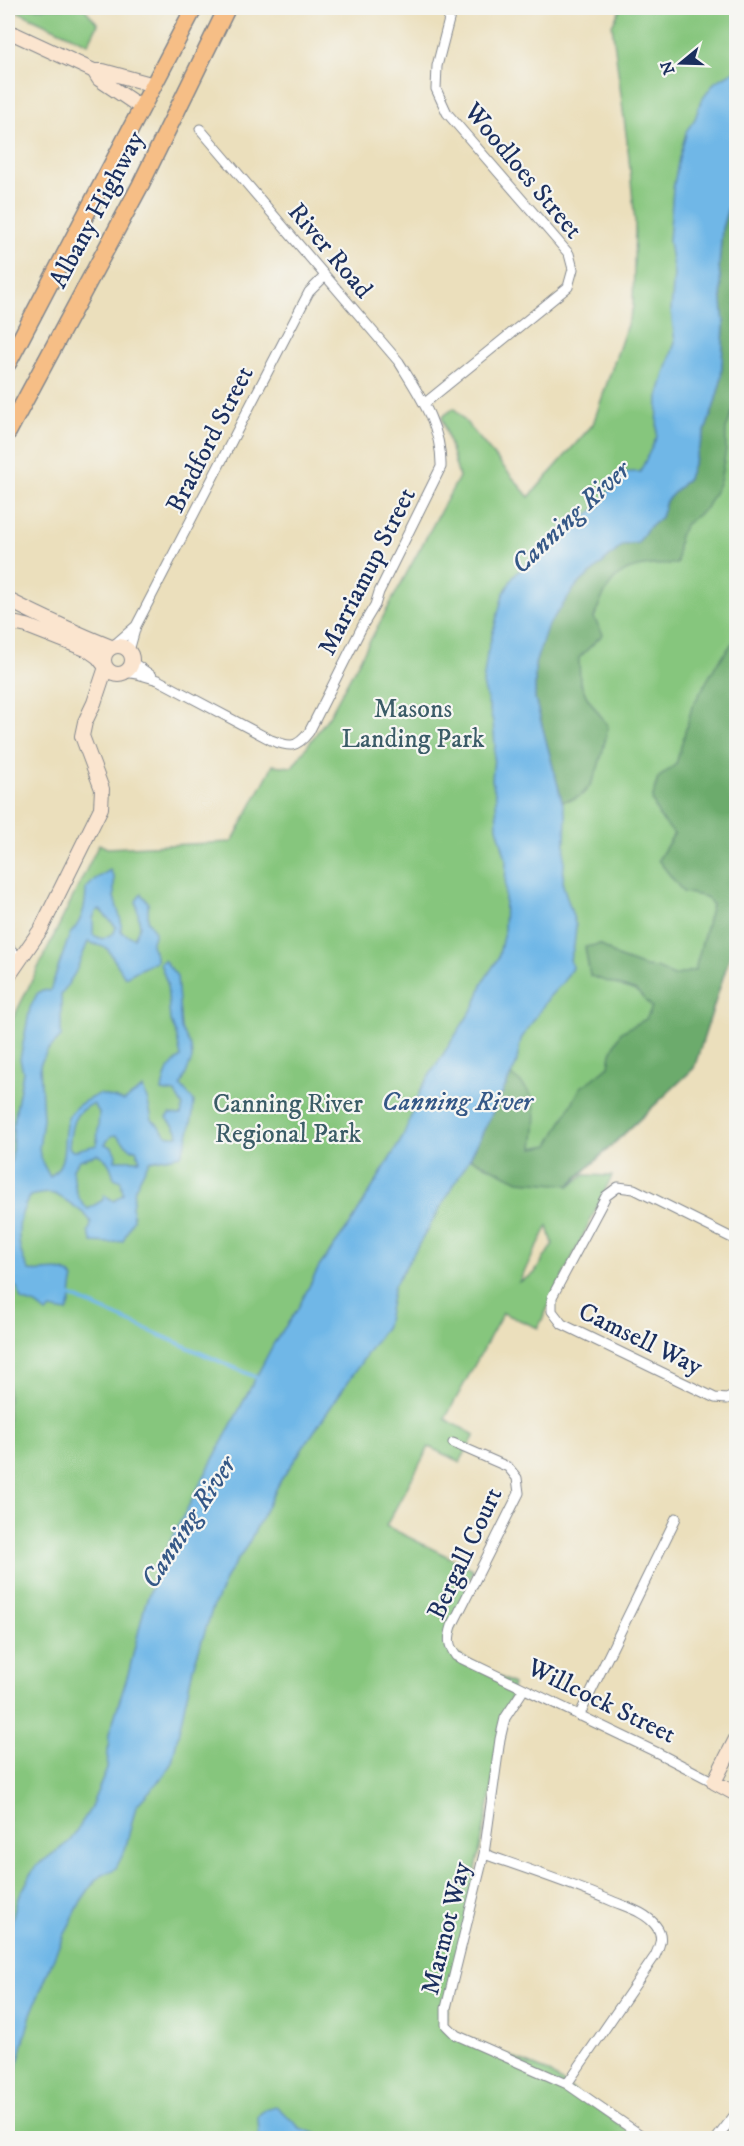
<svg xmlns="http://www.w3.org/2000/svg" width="744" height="2146" viewBox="0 0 744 2146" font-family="'IM FELL DW Pica',serif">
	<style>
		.green { fill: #86c67d; stroke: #507a6e; stroke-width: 1.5; fill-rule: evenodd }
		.forest { fill: #6cab6c; stroke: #446d65; stroke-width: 1.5 }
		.water { fill: #70b7e7; stroke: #4673a2; stroke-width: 1.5; fill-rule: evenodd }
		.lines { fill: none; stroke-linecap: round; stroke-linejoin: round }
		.stream { stroke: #70b7e7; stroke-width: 4 }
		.street-casing { stroke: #83878d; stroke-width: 11 }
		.secondary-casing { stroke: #83878d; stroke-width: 16 }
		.highway-casing { stroke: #83878d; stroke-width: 19 }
		.street { stroke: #fff; stroke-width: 9 }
		.secondary { stroke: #fbe5cf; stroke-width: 14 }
		.highway { stroke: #f6be86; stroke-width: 16 }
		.labels { text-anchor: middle; stroke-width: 4.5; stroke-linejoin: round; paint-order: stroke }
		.street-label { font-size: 26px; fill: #1b2f5e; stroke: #f6f6f2 }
		.park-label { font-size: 26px; fill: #3b5c67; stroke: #f6f6f2 }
		.water-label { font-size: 27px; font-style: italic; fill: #355887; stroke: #f6f6f2 }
	</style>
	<rect width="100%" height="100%" fill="#f6f6f2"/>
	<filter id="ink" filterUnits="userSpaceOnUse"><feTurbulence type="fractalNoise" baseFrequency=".0167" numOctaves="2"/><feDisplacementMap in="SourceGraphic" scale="12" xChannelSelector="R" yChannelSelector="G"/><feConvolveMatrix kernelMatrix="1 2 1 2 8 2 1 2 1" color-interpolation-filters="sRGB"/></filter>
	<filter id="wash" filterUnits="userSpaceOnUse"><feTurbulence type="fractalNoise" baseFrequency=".008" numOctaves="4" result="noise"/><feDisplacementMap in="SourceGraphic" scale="24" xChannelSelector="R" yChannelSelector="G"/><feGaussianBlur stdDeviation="1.35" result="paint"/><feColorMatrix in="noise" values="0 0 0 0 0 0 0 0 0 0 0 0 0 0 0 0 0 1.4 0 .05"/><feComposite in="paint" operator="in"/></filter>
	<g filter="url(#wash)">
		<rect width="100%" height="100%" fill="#ebdfbc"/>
		<path class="green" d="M10 8H84L98 24 88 44Z
			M621 8H736V937L694 1068 568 1187 585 1175 612 1176 538 1328 503 1313 445 1419 475 1435 460 1462 429 1447 386 1526 473 1569 447 1649 513 1684 444 2029 546 2071 639 2138H8V1029L99 844 107 848 232 842 273 765 292 767 329 716 459 477 442 417 454 408 529 497 593 424 633 307 635 222 628 149 612 25ZM548 1226 553 1244 534 1274 519 1282Z"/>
		<path class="forest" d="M736 181V402L726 430V450L720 482 706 508 685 525 679 537 677 564C626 565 612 568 594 618L603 634 579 658 580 682 587 697 608 726C604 746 597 790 576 798 572 800 567 800 562 801L535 699V664L546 627 576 586 623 545 638 543 647 529 661 517 666 501 688 478 713 409 721 381 724 325 719 266 722 228Z
			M736 638V937L694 1068 569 1185 519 1181 470 1158 511 1075C541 1096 537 1114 533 1148L549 1145 581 1087 593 1079 609 1066 611 1053 621 1032 646 1019 652 1007 636 991 590 976 585 947 600 944 620 958 645 967 657 968 674 976 695 970 712 904 706 897 683 892 658 860 674 834 659 816 652 800 658 778 676 764 692 707 716 665Z"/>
		<path class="water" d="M736 70V181L722 228 719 266 724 325 721 381 713 409 688 478 666 501 661 517 647 529 638 543 623 545 576 586 547 627 535 664V699L566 816 563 885 576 926 574 946 570 959 572 968 563 982 549 997 521 1039 516 1065 470 1158 394 1286 386 1326 281 1480 248 1544 228 1574 212 1610 193 1668 172 1762 165 1774 136 1806 125 1850 116 1868 96 1879 81 1901 57 1950 31 2014 8 2100V1935L17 1901 35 1867 70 1841 89 1811 107 1769 109 1734 129 1671 145 1605 164 1553 274 1343 297 1310 319 1267 351 1223 403 1137 422 1087 475 1005 483 982 498 959 504 932 506 859 497 827 496 797 492 780 495 745 493 722 483 684 487 654 503 595 514 575 533 560 546 543 562 536 568 523C580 519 592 514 601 504 618 482 602 471 640 472L657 436 658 397 675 342 671 311 674 274 669 241 673 189 679 158 687 130 695 119 701 101 715 82Z
			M110 870 114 878V897L121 921V932L134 938 140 926 136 901 141 894 148 902V921L155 932 151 945 156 956V961L125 977 107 948 88 942 75 973 61 995V1037L47 1051 40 1065 43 1119 39 1149 41 1160 50 1177C72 1160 59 1135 69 1116 74 1105 89 1099 99 1094L124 1101 143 1088 148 1102 152 1120C165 1128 160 1138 178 1136L177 1130 167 1118 169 1114 181 1115 183 1106 175 1093 162 1091C164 1077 168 1066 181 1057L176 1033 170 1020 167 983 160 963 164 960 177 976 181 1029 191 1047 192 1059 181 1086 194 1101C193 1121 189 1137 181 1155L149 1161 135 1188 132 1208 133 1219 123 1241 110 1243 92 1242 88 1232C90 1228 93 1223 89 1219 85 1213 62 1197 54 1194 46 1192 38 1194 30 1196 15 1221 15 1246 29 1271 46 1274 61 1263 74 1279 70 1290 73 1302 67 1312L51 1309 46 1313 36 1305 21 1300 18 1288 10 1285 8 1286V1177L12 1157 13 1126 23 1072 20 1059 30 1008 37 994 42 990 50 991 70 934C82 922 86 906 86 889L95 879ZM97 910H100L116 927 114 933 102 939 93 935V918ZM93 1104 99 1112 97 1145 72 1151 69 1147C71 1127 72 1111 93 1104ZM116 1135 131 1149H136L140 1160H115L116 1155 112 1147 105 1144 111 1136ZM97 1154C108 1158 111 1167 114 1178L121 1181 123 1194 114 1201 104 1195 103 1200 88 1209C75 1198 74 1184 73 1168L80 1160Z
			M276 2106 300 2128 329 2138H261L259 2136 258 2116 265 2109Z"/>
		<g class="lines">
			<path class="stream" d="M66 1294 260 1379"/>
		</g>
	</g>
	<g filter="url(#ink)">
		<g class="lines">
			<defs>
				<path id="street" d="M425 403 568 287 573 269 569 254 447 113 436 89 437 66 452 8
					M113 646 136 626
					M129 651 136 626 309 292 325 276
					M132 662 152 676
					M125 672 137 674 158 680 271 740C289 747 296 749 309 732L363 625 375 605 379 592 441 467C442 427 420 396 399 362L200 129
					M8 947 19 958
					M736 1240 634 1189 618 1187 606 1196 552 1297V1311L562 1324 715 1398 727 1399 736 1394
					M453 1443 508 1467 517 1478 519 1493 452 1626C448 1639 448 1645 456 1656L656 1752 714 1782
					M524 1689 505 1718 500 1739 484 1854 446 2008V2025L456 2035 567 2084 645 2138
					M579 1716 676 1518
					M484 1854C527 1869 570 1883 612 1901 626 1907 646 1912 656 1926 664 1936 660 1945 655 1956L567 2084
					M717 2138 736 2113"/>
				<path id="secondary" d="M8 31 94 71H103L154 85
					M94 71 99 79 142 108
					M8 600C42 617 76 633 111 647
					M8 622 27 626 88 650 98 657 105 666
					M104 660a14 14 0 1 1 28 0a14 14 0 1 1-28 0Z
					M8 977 41 929 101 808 102 789 82 736 85 722 94 703 106 667
					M736 1739 714 1782 736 1794"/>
				<path id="highway" d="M8 363 194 8
					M8 432 140 186 227 8"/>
			</defs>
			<use href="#street" class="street-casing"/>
			<use href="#secondary" class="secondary-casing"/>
			<use href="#highway" class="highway-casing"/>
			<use href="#street" class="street"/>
			<use href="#secondary" class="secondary"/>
			<use href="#highway" class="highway"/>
		</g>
	</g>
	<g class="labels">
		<g class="street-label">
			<text transform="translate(524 170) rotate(50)" y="9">Woodloes Street</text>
			<text transform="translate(96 209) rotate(-62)" y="9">Albany Highway</text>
			<text transform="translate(331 250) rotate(50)" y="9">River Road</text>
			<text transform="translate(209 439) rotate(-63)" y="9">Bradford Street</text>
			<text transform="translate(366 571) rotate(-63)" y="9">Marriamup Street</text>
			<text transform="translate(641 1338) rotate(26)" y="9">Camsell Way</text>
			<text transform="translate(464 1553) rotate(-65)" y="9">Bergall Court</text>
			<text transform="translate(602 1700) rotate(26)" y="9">Willcock Street</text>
			<text transform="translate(445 1928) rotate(-76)" y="9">Marmot Way</text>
		</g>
		<g class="park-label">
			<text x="413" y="717">Masons<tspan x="413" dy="30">Landing Park</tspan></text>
			<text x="288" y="1112">Canning River<tspan x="288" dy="30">Regional Park</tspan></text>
		</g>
		<g class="water-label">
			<text transform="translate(570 517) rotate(-43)" y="9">Canning River</text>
			<text x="457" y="1110">Canning River</text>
			<text transform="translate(188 1522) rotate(-57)" y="9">Canning River</text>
		</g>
	</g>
	<rect width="744" height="2146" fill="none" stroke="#f6f6f2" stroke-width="30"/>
	<g transform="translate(681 63) rotate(251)" stroke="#f6f6f2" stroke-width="4.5" paint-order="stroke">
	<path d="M0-4.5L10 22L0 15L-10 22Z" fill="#1b2f5e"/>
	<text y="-9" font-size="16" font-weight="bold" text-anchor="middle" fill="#1b2f5e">N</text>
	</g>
</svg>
